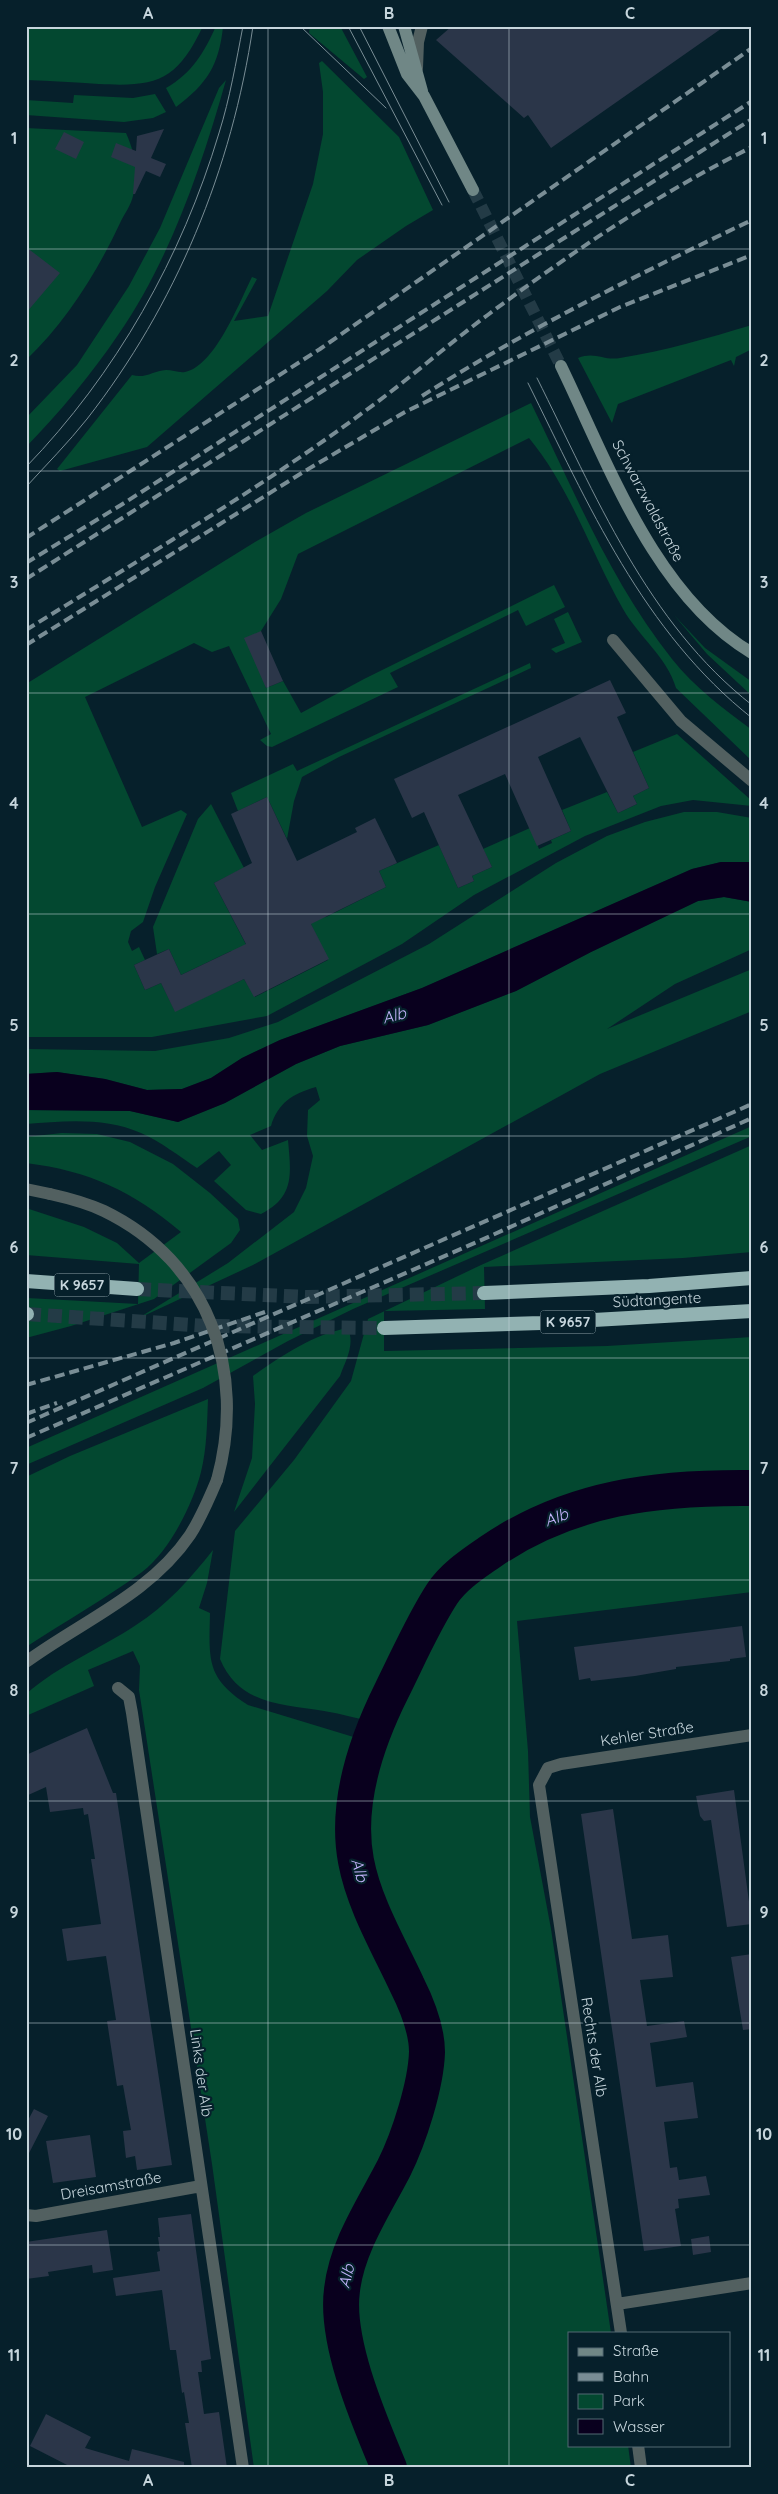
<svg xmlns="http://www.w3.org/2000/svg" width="778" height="2494" viewBox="0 0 778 2494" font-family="Quicksand,sans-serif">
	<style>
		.green { fill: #034830 }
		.water { fill: #09001e }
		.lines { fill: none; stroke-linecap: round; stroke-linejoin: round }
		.river { stroke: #09001e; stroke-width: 36 }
		.building { fill: #2b3649 }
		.secondary-tunnel { stroke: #233b46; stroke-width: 12; stroke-dasharray: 12 6; stroke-linecap: butt }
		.trunk-tunnel { stroke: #233b46; stroke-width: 14; stroke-dasharray: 14 7; stroke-linecap: butt }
		.minor { stroke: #526060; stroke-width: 12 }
		.tertiary { stroke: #526060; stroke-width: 12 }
		.secondary { stroke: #708786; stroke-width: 12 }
		.trunk { stroke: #92b2b2; stroke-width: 14 }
		.tram { stroke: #798d95; stroke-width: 1 }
		.rail { stroke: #798d95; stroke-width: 4; stroke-dasharray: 10 5; stroke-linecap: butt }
		.tertiary-bridge { stroke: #526060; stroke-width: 12 }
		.grid { fill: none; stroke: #c6d5dc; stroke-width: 1; stroke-opacity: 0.55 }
		.labels { text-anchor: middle; stroke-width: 4.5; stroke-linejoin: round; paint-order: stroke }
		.shield { fill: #06202b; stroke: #8c9fa7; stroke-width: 1 }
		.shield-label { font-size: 14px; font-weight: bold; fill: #c6d5dc }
		.street-label { font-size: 15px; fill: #c6d5dc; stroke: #06202b }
		.water-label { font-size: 16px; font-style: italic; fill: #c6b5fd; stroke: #06202b }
		.neatline { fill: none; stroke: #c6d5dc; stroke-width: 2 }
		.grid-label { font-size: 16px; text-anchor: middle; font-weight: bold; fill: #c6d5dc }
	</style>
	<rect width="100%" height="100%" fill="#06202b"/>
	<path class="green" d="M26 26H203C177 81 157 87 99 84 75 82 51 81 26 80Z
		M216 26 223 27C219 65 207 84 176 107L166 88C192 73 204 53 216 26Z
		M310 26H340L367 77 364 79 309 33Z
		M322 61 399 137 433 210 406 226 357 260 327 291 147 447 60 471 57 469 132 375C145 379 153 371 166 370 172 370 179 373 185 372 215 366 239 303 252 277L257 279 234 321 268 316 313 184 323 134V92L319 63Z
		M226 80C201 168 170 260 118 335 91 375 59 413 26 447V418L77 365 129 286 160 228 219 88Z
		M155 94 166 112 153 118 124 122 26 115V100L73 103 74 95 133 98Z
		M26 128 126 133C135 153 139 174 133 196 131 205 125 213 121 221 98 271 66 322 26 360Z
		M752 325V349L736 357 734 366 731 360 618 404 612 423 578 358C595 351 604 361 620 358 665 351 708 338 752 325Z
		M531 403C574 491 611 582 672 659 694 687 724 709 752 730V761L676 688C667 657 639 637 623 609 591 553 571 489 529 438L298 554 281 599 261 631 266 688 283 681 301 713 364 679 554 585 565 607 526 626 518 610 390 673 398 687 272 747 267 746 260 740 271 734 229 646 212 652 194 643 85 697 142 827 181 810 187 814 155 887 143 922 131 931 128 942 132 951 139 947 145 960 134 965 145 990 161 983 175 1011 244 979 255 997 328 960 308 918 326 917 386 887 379 871 439 845 458 888 474 881 472 876 492 867 483 849 530 828 539 849 552 843 551 840 571 831 562 810 607 792 618 813 637 804 633 796 649 788 633 752 677 734 752 801V806L693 800 661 806 585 836 474 895 402 944 267 1016 152 1037H26V684L255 542 306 513Z
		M568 612 582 642 556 653 551 649 565 643 554 619Z
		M674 615 705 648 752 682V696L707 654Z
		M530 663 531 668 339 757 302 777 294 801 287 839 267 797 238 811 231 793 293 764 297 771Z
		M211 804 244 868 214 883 252 956 231 951 181 975 169 949 157 954 153 927 198 819Z
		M684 812H717L752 818V862H721L692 869 422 988 280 1040 242 1058 211 1078 182 1089 147 1090 105 1079 57 1072 26 1074V1049L155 1051 229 1038 278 1022 429 944 556 863 607 836 645 822Z
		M724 897 752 902V949L675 984 607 1029 752 969V1011L600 1074 253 1265 137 1319 228 1263 294 1212 306 1188 313 1156 307 1136 308 1110 320 1100 316 1087C292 1094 278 1103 271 1126L250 1135 262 1150 288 1140C291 1174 295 1197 261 1214L246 1210 214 1181 231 1165 219 1151 197 1168C179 1156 161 1142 141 1133 105 1117 64 1121 26 1124V1110L130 1111 178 1122 225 1103 296 1064 340 1046 428 1025 516 991 591 952 698 901Z
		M752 1126V1136L353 1309 288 1341 203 1388 26 1465V1448Z
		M62 1133 97 1134 130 1142 173 1164 210 1193 238 1219 240 1230 231 1243 154 1299 71 1326 26 1338 27 1298 138 1304 139 1264 26 1255V1208L84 1227 117 1243 139 1263 181 1232C132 1191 90 1171 26 1163V1137Z
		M752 1145V1252L683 1258 484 1267 485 1309 384 1311V1351L607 1346 752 1337V1592L517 1621 528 1751 530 1817 551 1929 611 2333H569V2445H628L631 2468H254L212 2164 139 1690 140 1666 133 1651 88 1670 94 1686 26 1716V1694C59 1665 100 1649 136 1625 166 1606 191 1578 213 1550L207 1583 199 1608 210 1613C209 1660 206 1678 248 1705L370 1742 377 1723C360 1719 342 1714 324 1711 282 1704 239 1705 220 1659L235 1531 294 1460 351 1381 368 1319 481 1265Z
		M348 1328C355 1345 346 1360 340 1376L234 1512 252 1458 255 1404 253 1376C281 1356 314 1334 348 1328Z
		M208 1399C207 1423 207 1448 201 1472 193 1504 169 1552 142 1572 105 1599 64 1622 26 1647V1477L70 1456Z"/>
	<path class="water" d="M721 862H752V902L724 897 698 901 591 952 516 991 428 1025 340 1046 296 1064 225 1103 178 1122 130 1111 26 1110V1074L57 1072 105 1079 147 1090 182 1089 211 1078 242 1058 280 1040 422 988 692 869Z"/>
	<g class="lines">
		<path class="river" d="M389 2468C369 2420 335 2342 342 2290 347 2246 374 2207 394 2168 409 2138 426 2085 427 2052 427 2029 417 2005 407 1985 389 1946 364 1904 356 1861 345 1803 366 1742 392 1690 408 1658 423 1623 442 1594 454 1576 473 1564 490 1552 570 1497 657 1487 752 1488"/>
	</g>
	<path class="building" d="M452 26H725L551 148 528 115 524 118 436 40Z
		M164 129 151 158 166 164 160 177 146 171 135 194H133L135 167 111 157 116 143 136 151 137 136Z
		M64 132 84 142 76 159 55 149Z
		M26 247 60 273 26 313Z
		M261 631 283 681 266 688 244 638Z
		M610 680 626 713 617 717 649 788 633 796 637 804 618 813 580 737 538 757 571 831 537 846 505 774 458 795 492 867 472 876 474 881 458 888 424 812 412 818 394 779Z
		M267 797 297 861 357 832 355 828 375 818 397 863 379 871 386 887 311 924 329 959 254 997 244 979 175 1012 161 983 145 990 134 965 169 949 181 975 246 944 214 883 252 863 231 814Z
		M742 1626 746 1657 730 1659V1661L676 1667V1669L635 1676 591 1681 590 1678 579 1680 574 1647Z
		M87 1728 113 1793H116L172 2165 137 2170 135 2156 126 2158 123 2131 131 2130 123 2085 117 2086 107 2021 116 2020 106 1956 67 1961 62 1929 101 1924 91 1859H95L88 1814 84 1815 83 1808 50 1812 46 1787 26 1796V1755Z
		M734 1790 752 1924 727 1927 711 1820 704 1821 700 1816 696 1796Z
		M613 1809 632 1939 668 1935 673 1977 640 1980 647 2026 684 2021 687 2037 650 2043 656 2087 693 2082 698 2118 664 2122 670 2168 677 2167 679 2180 706 2176 710 2195 678 2199 679 2208 675 2209 681 2246 644 2251 581 1814Z
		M752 1954V2029L743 2030 731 1957Z
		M34 2109 48 2116 26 2159V2124Z
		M90 2135 96 2177 53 2183 46 2141Z
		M191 2214 211 2359 201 2361 202 2372H198L204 2414 219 2412 227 2468H192L185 2423H189L184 2392 182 2393 176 2350H170L162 2290 116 2296 113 2278 160 2271 157 2252 160 2251 158 2237H160L158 2218Z
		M107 2230 113 2270 93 2273 92 2265 48 2272 49 2276 26 2279V2242Z
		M709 2236 711 2252 693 2255 691 2239Z
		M46 2414 91 2437 85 2448 129 2461 132 2449 184 2462V2468H73L30 2446Z"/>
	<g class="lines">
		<path class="secondary-tunnel" d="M473 190 561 366"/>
		<path class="trunk-tunnel" d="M137 1289 307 1297 484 1293
			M27 1314 208 1326 384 1328"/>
		<path class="minor" d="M417 68 418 42 422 26
			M613 640 681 721 752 781
			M118 1688 129 1697 132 1713 243 2468
			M26 2215 36 2216 201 2186
			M617 2304 752 2283
			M621 2333 539 1785 548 1768 561 1764 752 1735
			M638 2445 641 2468"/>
		<path class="tertiary" d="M26 1189 50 1194
			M26 1662C82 1621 150 1594 190 1535 201 1518 209 1499 217 1480"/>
		<path class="secondary" d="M388 26 407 74 424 96 473 190
			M404 26 422 91
			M561 366C608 463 655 596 752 653"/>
		<path class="trunk" d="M26 1281 137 1289
			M484 1293 649 1286 752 1278
			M26 1314H27
			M384 1328 541 1323 752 1311"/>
		<path class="tram" d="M300 26 386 108
			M348 26 442 205
			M359 26 449 202
			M537 378C595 494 647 623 752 705
			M528 383C588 504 643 632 752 718
			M26 467C116 374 182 257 219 133 230 98 236 62 243 26
			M26 487C46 465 68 443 87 419 176 305 232 169 253 26"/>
		<path class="rail" d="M422 396C527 329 639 274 752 220
			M26 538 320 349 752 48
			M26 563 121 505 752 101
			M26 579 752 119
			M26 630C140 559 257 491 365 411 408 380 447 345 489 314 572 252 659 193 752 147
			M26 645 305 471 405 412 620 307 752 255
			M26 1385 174 1343 265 1312
			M26 1414 57 1403
			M26 1423 752 1104
			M26 1438 477 1242 752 1118"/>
		<path class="tertiary-bridge" d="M50 1194C68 1198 87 1203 104 1211 209 1262 247 1371 217 1480"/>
	</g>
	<path class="grid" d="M268 26V2468M509 26V2468M26 249H752M26 471H752M26 693H752M26 914H752M26 1136H752M26 1358H752M26 1580H752M26 1801H752M26 2023H752M26 2245H752"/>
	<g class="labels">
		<g class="shield">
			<rect x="54.5" y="1273.5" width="55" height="23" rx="4"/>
			<rect x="540.5" y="1310.5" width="55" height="23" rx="4"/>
		</g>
		<g class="shield-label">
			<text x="82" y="1290">K 9657</text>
			<text x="568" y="1327">K 9657</text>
		</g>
		<g class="street-label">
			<text transform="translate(648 501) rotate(62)" y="5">Schwarzwaldstraße</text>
			<text transform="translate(657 1300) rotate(-3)" y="5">Südtangente</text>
			<text transform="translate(647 1734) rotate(-9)" y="5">Kehler Straße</text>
			<text transform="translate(594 2047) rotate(81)" y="5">Rechts der Alb</text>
			<text transform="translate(201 2073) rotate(82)" y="5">Links der Alb</text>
			<text transform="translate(111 2186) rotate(-10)" y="5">Dreisamstraße</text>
		</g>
		<g class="water-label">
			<text transform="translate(394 1015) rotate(-14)" y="6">Alb</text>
			<text transform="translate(556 1517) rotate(-21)" y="6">Alb</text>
			<text transform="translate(360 1870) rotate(74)" y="6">Alb</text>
			<text transform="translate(346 2276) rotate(-76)" y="6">Alb</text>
		</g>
	</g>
	<rect width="778" height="2494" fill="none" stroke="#06202b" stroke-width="55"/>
	<rect x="568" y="2332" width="162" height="115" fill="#06202b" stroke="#536872"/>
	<rect x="578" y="2348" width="25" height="8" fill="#708786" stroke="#536872"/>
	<text x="613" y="2356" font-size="15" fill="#c6d5dc">Straße</text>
	<rect x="578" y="2373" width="25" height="8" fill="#798d95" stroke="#536872"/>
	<text x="613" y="2382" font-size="15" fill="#c6d5dc">Bahn</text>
	<rect x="578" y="2394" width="25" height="15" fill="#034830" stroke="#536872"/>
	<text x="613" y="2406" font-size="15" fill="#c6d5dc">Park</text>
	<rect x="578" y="2419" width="25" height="15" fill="#09001e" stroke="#536872"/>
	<text x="613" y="2432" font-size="15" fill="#c6d5dc">Wasser</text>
	<rect x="28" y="28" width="722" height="2438" class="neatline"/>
	<g class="grid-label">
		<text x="148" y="19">A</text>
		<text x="389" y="19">B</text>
		<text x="630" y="19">C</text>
		<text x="14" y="144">1</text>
		<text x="764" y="144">1</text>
		<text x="14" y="366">2</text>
		<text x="764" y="366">2</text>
		<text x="14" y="588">3</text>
		<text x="764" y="588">3</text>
		<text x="14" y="809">4</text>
		<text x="764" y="809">4</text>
		<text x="14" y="1031">5</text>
		<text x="764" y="1031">5</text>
		<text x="14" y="1253">6</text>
		<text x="764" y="1253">6</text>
		<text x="14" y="1474">7</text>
		<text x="764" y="1474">7</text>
		<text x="14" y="1696">8</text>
		<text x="764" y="1696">8</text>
		<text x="14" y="1918">9</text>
		<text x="764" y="1918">9</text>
		<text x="14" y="2140">10</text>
		<text x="764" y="2140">10</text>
		<text x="14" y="2361">11</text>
		<text x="764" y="2361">11</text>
		<text x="148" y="2486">A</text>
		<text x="389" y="2486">B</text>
		<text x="630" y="2486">C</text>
	</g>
</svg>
